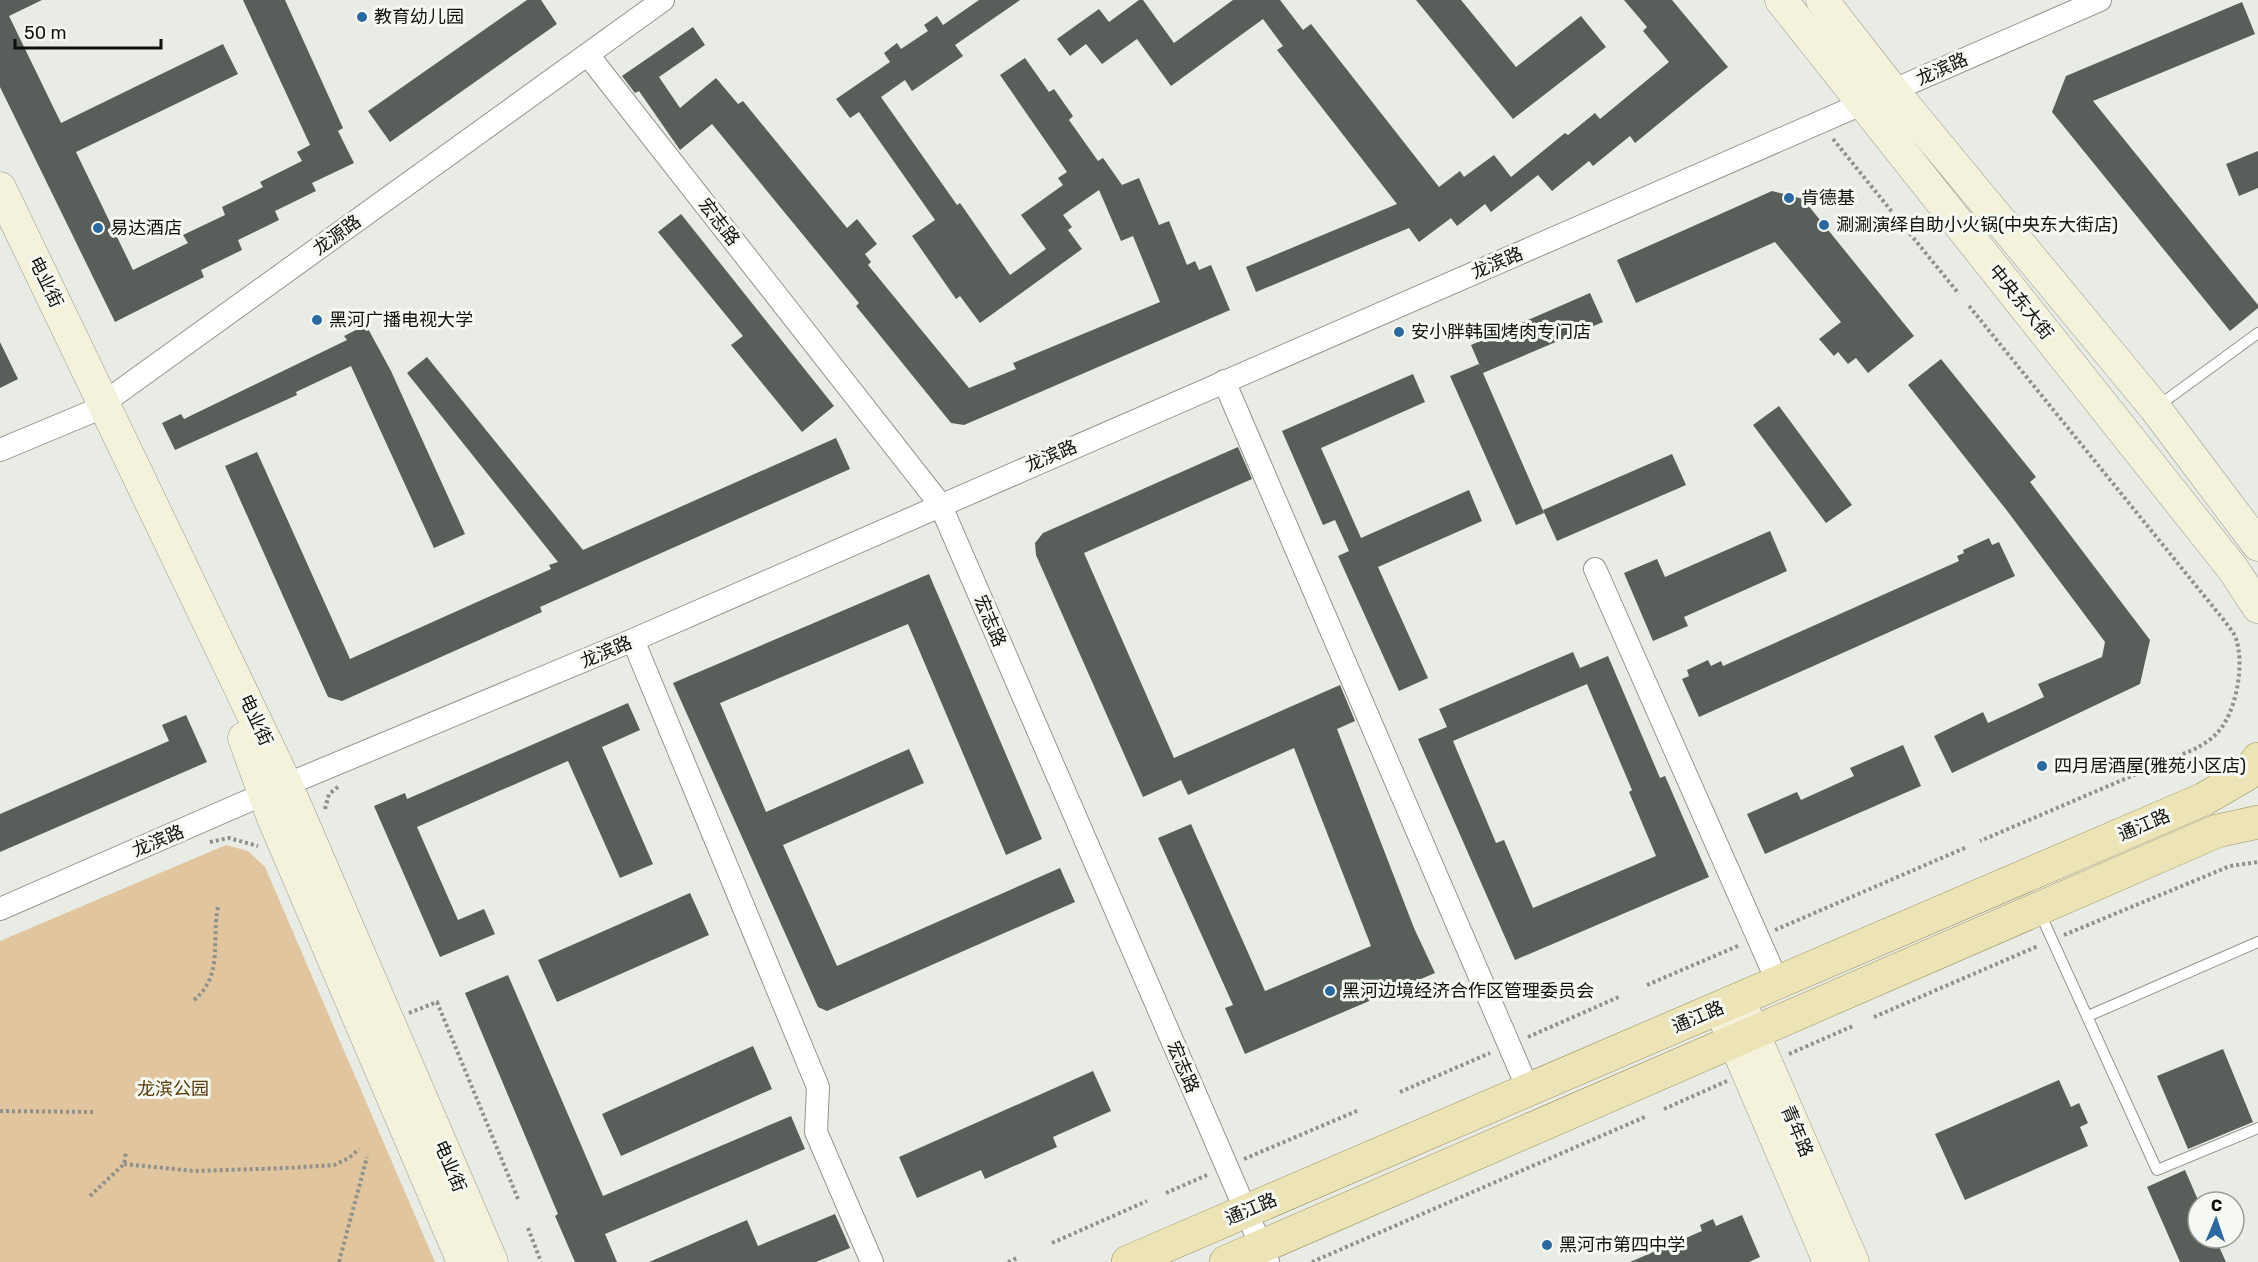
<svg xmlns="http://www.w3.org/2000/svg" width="2258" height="1262" viewBox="0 0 2258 1262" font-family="Rubik,'Noto Sans SC',sans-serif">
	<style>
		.green { fill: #e1c59e }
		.building { fill: #585e59; fill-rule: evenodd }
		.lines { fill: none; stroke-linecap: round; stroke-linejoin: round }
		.lane-casing { stroke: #93968f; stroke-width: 12 }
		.street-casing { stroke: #93968f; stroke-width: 24 }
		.secondary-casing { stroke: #93968f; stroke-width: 33 }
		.primary-casing { stroke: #978e5c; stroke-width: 34 }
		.path { stroke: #8f918b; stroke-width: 4; stroke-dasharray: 3 3; stroke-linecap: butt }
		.lane { stroke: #fff; stroke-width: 10 }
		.street { stroke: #fff; stroke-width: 22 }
		.secondary { stroke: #f5f2db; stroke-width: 32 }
		.primary { stroke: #ece4b6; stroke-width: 33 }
		.poi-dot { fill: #29699f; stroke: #f6f9f1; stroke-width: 2 }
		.labels { text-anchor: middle; stroke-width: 6; stroke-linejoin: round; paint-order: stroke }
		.poi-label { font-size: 18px; fill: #10110e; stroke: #f6f9f1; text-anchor: start }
		.street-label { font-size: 18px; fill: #10110e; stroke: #f6f9f1 }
		.park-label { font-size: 18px; fill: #573a08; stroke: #f6f9f1 }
	</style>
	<rect width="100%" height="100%" fill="#e9ece4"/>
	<path class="green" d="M226 845 248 851 265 867 435 1262H0V941Z"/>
	<path class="building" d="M0 0H42L9 16 61 123 223 44 238 74 76 152 133 270 188 243 183 235 225 215 222 207 263 187 260 182 302 161 297 152 310 145 243 0H285L343 128 338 131 354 163 312 183 316 191 275 211 279 220 238 240 242 250 201 270 204 277 115 322 0 87Z
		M527 0H541L557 24 390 142 368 111Z
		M979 0H1020L955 45 963 56 912 91 905 80 881 97 957 205 960 203 1010 275 1046 249 1021 215 1063 185 1058 178 1067 172 1000 75 1025 58 1049 92 1054 89 1073 116 1069 120 1098 161 1103 158 1122 185 1139 178 1159 225 1169 221 1187 265 1195 261 1199 270 1211 265 1230 310 964 425 951 423 856 306 859 303 712 124 680 150 639 91 635 93 622 76 693 27 705 45 659 77 680 108 716 78 738 104 743 101 847 228 857 219 877 244 865 254 871 262 868 265 969 388 1016 369 1013 363 1160 302 1133 236 1121 241 1099 190 1063 215 1072 227 1068 230 1082 249 980 323 960 296 956 299 912 236 935 220 859 112 850 118 836 99 890 62 884 53 897 43 901 49 928 31 924 25 937 16 943 25Z
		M1139 0H1143L1174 43 1233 0H1280L1303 30 1311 24 1439 187 1460 171 1464 177 1494 155 1511 177 1565 133 1568 135 1595 113 1600 119 1669 62 1643 31 1647 27 1624 0H1672L1728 67 1635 143 1630 136 1593 166 1589 161 1552 191 1538 175 1491 212 1485 204 1457 226 1451 218 1419 242 1409 228 1256 292 1246 267 1397 204 1277 50 1283 46 1263 19 1171 86 1137 39 1102 64 1086 44 1070 56 1057 39 1099 9 1109 22Z
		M1416 0H1461L1516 67 1581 16 1606 47 1513 119Z
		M2242 2 2255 34 2093 101 2258 305V308L2230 331 2052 112 2066 76Z
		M2258 151V188L2239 196 2226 164Z
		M1772 191 1803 199 1914 336 1868 373 1856 358 1848 364 1838 352 1834 356 1819 339 1841 322 1775 242 1636 303 1617 260Z
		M681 214 834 406 802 432 731 345 743 336 658 232Z
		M1590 293 1603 322 1483 373 1471 345Z
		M366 325 391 371 465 534 434 548 351 366 296 392 297 395 175 450 162 423 181 414 184 419 347 340 344 336Z
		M0 342 18 379 0 388Z
		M427 357 583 550 836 438 850 469 540 607 542 612 342 701 328 697 225 466 257 452 350 659 551 569 549 565 558 562 407 373Z
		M1941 359 2036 477 2030 482 2150 640 2140 684 1952 773 1934 736 1983 712 1988 723 2044 697 2038 684 2102 657 2105 642 2008 512 1908 385Z
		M1479 364 1544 513 1516 525 1450 376Z
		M1413 374 1425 402 1321 448 1361 538 1469 490 1482 521 1378 567 1428 678 1399 691 1338 556 1349 551 1335 520 1323 525 1282 431Z
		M1779 406 1852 505 1826 523 1753 425Z
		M1238 447 1252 479 1084 553 1174 758 1340 685 1355 721 1337 729 1414 928 1435 973 1245 1054 1225 1008 1233 1005 1158 838 1191 824 1265 991 1371 946 1294 748 1188 795 1181 780 1143 797 1036 555 1035 543 1043 533Z
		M1672 454 1686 485 1557 541 1543 510Z
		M1770 531 1787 571 1684 617 1688 626 1653 641 1624 573 1657 559 1665 577Z
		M1989 538 1992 545 1999 542 2015 576 1699 717 1682 679 1689 676 1687 670 1708 660 1711 666 1721 661 1723 666 1959 561 1957 556 1964 553 1963 550Z
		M929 574 1042 839 1006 855 908 624 720 703 766 812 909 749 924 783 783 845 837 966 1060 868 1075 902 827 1011 818 1007 673 683Z
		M1573 652 1580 668 1608 656 1660 778 1665 776 1709 877 1515 960 1418 739 1447 727 1439 709ZM1587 684 1632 790 1629 792 1656 856 1533 908 1504 840 1496 843 1453 741Z
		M628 703 640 730 602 747 653 864 620 878 568 761 417 827 458 920 484 909 495 934 440 957 374 806 405 793 407 799Z
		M186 715 207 762 0 852V814L169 741 162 725Z
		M1903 745 1921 786 1765 854 1747 814 1797 792 1801 800 1854 776 1850 768Z
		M690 893 709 935 557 1002 538 960Z
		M508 975 603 1196 791 1116 805 1149 605 1234 617 1262H575L555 1216 558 1214 465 993Z
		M753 1046 772 1089 621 1156 602 1114Z
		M2223 1049 2253 1122 2188 1149 2157 1076Z
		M1093 1071 1111 1111 1053 1137 1057 1147 985 1179 981 1170 917 1198 899 1157Z
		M2059 1080 2071 1107 2079 1103 2088 1123 2080 1127 2088 1146 1965 1200 1935 1134Z
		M2185 1170 2198 1200V1238H2215L2226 1262H2180L2147 1187Z
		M835 1214 850 1248 816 1262H649L747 1220 758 1246Z
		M1742 1215 1760 1257 1749 1262H1630L1702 1231 1700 1225 1713 1219 1716 1226Z"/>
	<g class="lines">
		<defs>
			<path id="lane" d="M2158 406 2258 333
				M2039 911 2157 1170 2258 1128
				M2088 1016 2258 942"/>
			<path id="street" d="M588 55 940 504 1268 1262
				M1224 381 1528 1089
				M0 450 91 412 663 0
				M1595 569 1778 983
				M633 640 818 1087 816 1132 872 1262
				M0 909 264 794 633 640 2100 0"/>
			<path id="secondary" d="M1781 0 2233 569 2258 607
				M1822 0 1893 91 2155 408 2258 545
				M0 188 287 786 492 1262
				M244 738 273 818 463 1262
				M1739 1000 1853 1262
				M1726 1022 1829 1262"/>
			<path id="primary" d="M1128 1262 2204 799 2247 774 2258 759
				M1226 1262 2217 831 2258 822"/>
		</defs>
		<use href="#lane" class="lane-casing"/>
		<use href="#street" class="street-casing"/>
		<use href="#secondary" class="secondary-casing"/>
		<use href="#primary" class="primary-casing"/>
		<path class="path" d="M1833 139 1893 213
			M1902 224 1959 294
			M1969 306 2223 619C2228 626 2234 632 2236 639 2245 665 2236 715 2216 734 2211 740 2203 744 2197 748L1980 841
			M325 809 329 794 339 786
			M210 842 229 838 258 846
			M1775 930 1967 847
			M2064 935 2230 866 2258 862
			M1647 985 1740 945
			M194 1000C224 975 211 941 218 907
			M409 1013 437 1002 518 1199
			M1874 1017 2038 946
			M1528 1037 1621 996
			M1789 1054 1853 1026
			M1400 1092 1490 1053
			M1664 1109 1727 1081
			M0 1111 95 1112
			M1244 1159 1359 1110
			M124 1164 194 1171 289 1168 334 1165 349 1158 359 1149
			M1166 1193 1207 1175
			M90 1196 124 1164 126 1151
			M528 1228 541 1262
			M1052 1243 1147 1201
			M339 1262 367 1157
			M1008 1262 1017 1258
			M1312 1262 1647 1116"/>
		<use href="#lane" class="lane"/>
		<use href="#street" class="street"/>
		<use href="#secondary" class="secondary"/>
		<use href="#primary" class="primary"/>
	</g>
	<g class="poi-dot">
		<circle cx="362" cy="17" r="6"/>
		<circle cx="1789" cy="198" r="6"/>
		<circle cx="1824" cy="225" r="6"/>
		<circle cx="98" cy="228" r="6"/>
		<circle cx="317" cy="320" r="6"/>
		<circle cx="1399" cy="332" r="6"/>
		<circle cx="2042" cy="766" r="6"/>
		<circle cx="1330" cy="991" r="6"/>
		<circle cx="1547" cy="1245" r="6"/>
	</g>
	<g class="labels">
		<g class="poi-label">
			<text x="374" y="23">教育幼儿园</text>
			<text x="1801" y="204">肯德基</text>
			<text x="1836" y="231">涮涮演绎自助小火锅(中央东大街店)</text>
			<text x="110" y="234">易达酒店</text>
			<text x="329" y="326">黑河广播电视大学</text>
			<text x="1411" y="338">安小胖韩国烤肉专门店</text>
			<text x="2054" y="772">四月居酒屋(雅苑小区店)</text>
			<text x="1342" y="997">黑河边境经济合作区管理委员会</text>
			<text x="1559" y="1251">黑河市第四中学</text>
		</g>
		<g class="street-label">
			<text transform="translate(1942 69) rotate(-24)" y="6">龙滨路</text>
			<text transform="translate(719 222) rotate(52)" y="6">宏志路</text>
			<text transform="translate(337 235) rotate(-36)" y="6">龙源路</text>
			<text transform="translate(1497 263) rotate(-23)" y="6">龙滨路</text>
			<text transform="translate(46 282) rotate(64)" y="6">电业街</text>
			<text transform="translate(2021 302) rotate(51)" y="6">中央东大街</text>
			<text transform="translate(1051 456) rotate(-23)" y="6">龙滨路</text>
			<text transform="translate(990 621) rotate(67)" y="6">宏志路</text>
			<text transform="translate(606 652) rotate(-23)" y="6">龙滨路</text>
			<text transform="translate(256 720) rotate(65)" y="6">电业街</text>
			<text transform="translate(2144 825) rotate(-23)" y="6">通江路</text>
			<text transform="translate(158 841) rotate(-23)" y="6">龙滨路</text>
			<text transform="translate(1698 1017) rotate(-23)" y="6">通江路</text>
			<text transform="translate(1183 1067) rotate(67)" y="6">宏志路</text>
			<text transform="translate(1797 1131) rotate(67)" y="6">青年路</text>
			<text transform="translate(450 1166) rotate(67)" y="6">电业街</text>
			<text transform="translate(1251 1209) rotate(-23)" y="6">通江路</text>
		</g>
		<g class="park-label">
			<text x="173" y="1095">龙滨公园</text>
		</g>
	</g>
	<g transform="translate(2216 1220) rotate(2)"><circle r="28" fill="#f6f9f1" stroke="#9a9c96" stroke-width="1.5"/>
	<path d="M0-4.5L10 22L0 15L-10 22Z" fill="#29699f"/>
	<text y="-9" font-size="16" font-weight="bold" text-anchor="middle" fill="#10110e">С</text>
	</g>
	<path d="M15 39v9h146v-9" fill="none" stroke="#10110e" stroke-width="3"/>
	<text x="24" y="39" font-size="18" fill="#10110e" stroke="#f6f9f1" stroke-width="4.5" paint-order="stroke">50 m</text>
</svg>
